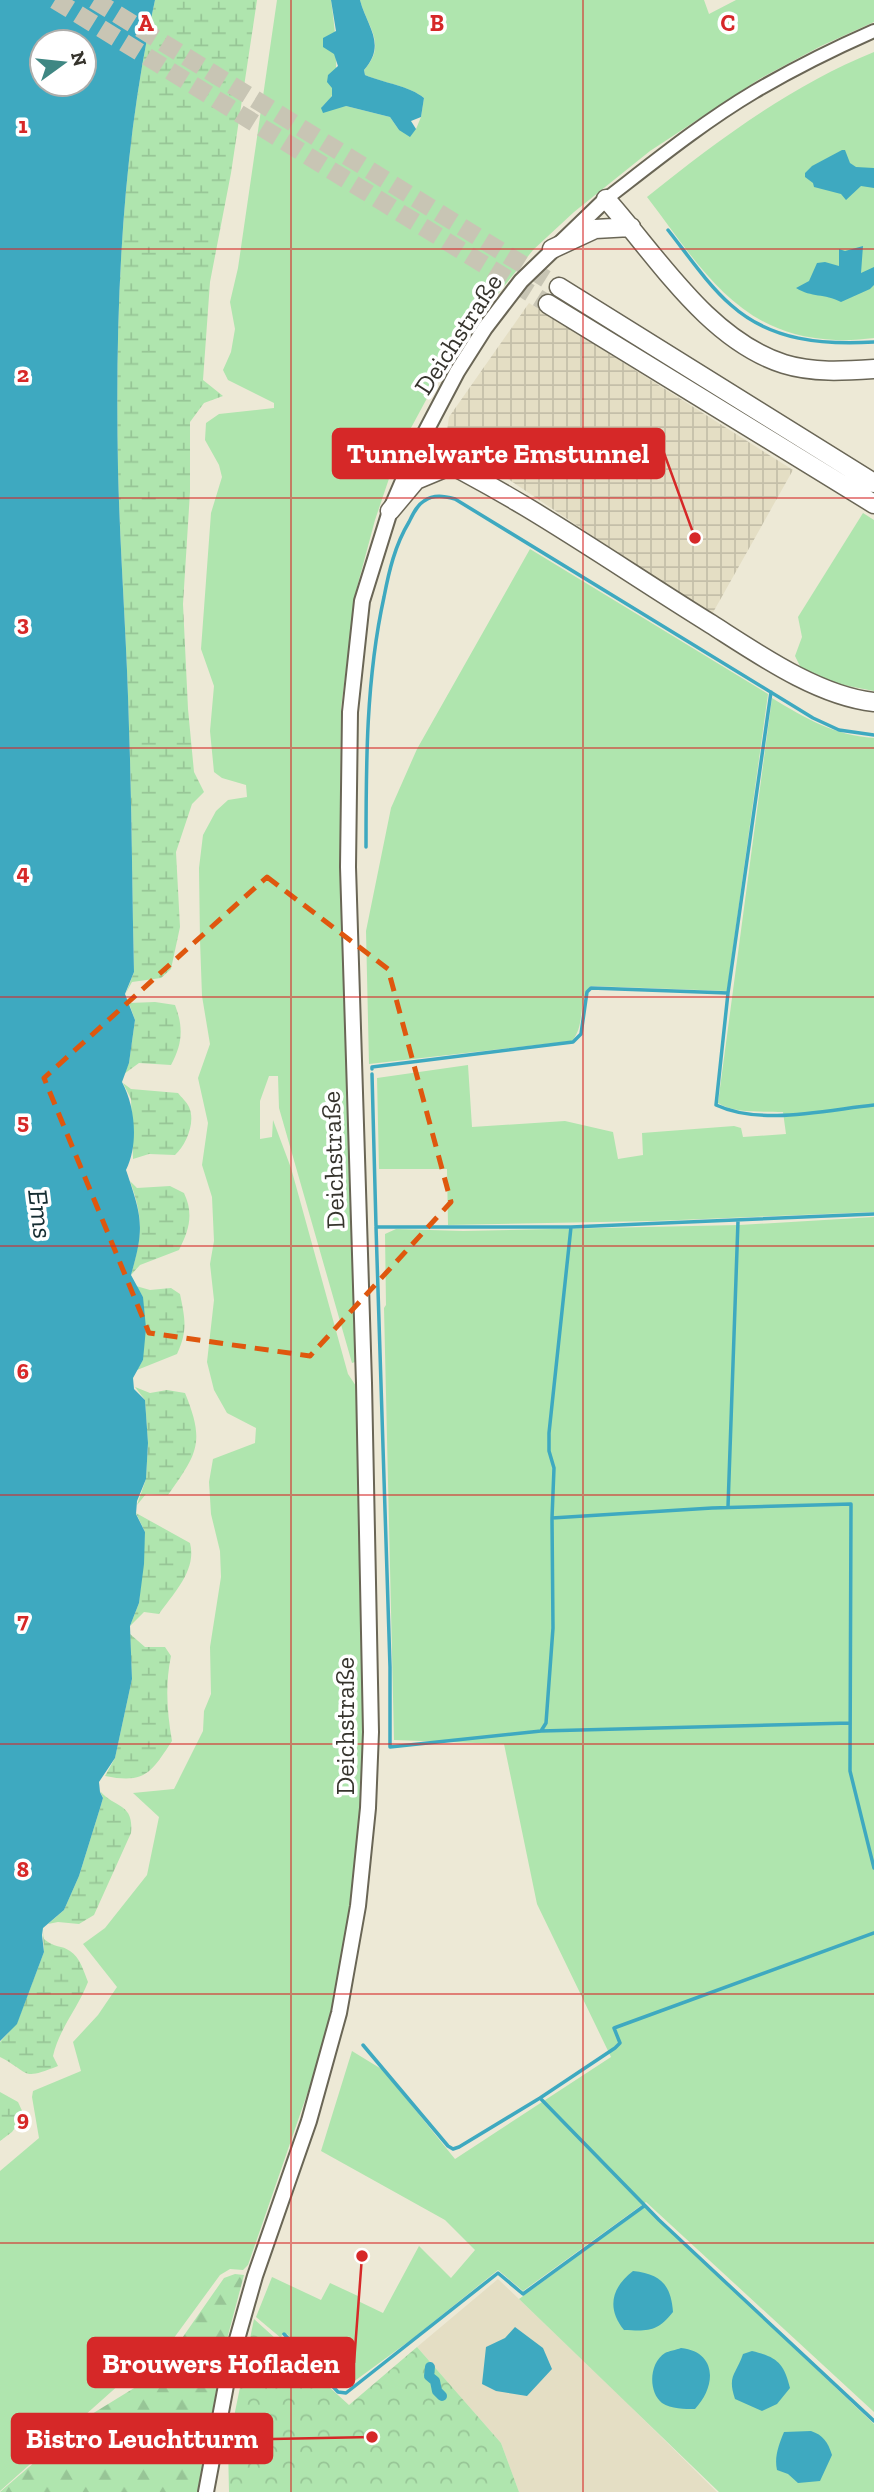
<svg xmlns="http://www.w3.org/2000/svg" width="874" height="2492" viewBox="0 0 874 2492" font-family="'Zilla Slab',serif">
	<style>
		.built { fill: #e4dec4 }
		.industrial { fill: url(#industrial-grid) }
		.grass { fill: #afe5ae }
		.forest { fill: url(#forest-firs) }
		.wetland { fill: url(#wetland-marsh) }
		.park { fill: url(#park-crowns) }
		.water { fill: #3ea9c0; fill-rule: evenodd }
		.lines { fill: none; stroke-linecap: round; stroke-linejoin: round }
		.stream { stroke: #3ea9c0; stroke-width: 3.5 }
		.canal { stroke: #3ea9c0; stroke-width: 10 }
		.motorway-tunnel { stroke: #c8c5b4; stroke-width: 18; stroke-dasharray: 18 9; stroke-linecap: butt }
		.tertiary-casing { stroke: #6a6656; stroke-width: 16 }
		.secondary-casing { stroke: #6a6656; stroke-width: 18 }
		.motorway-casing { stroke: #6a6656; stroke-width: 21 }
		.tertiary { stroke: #fff; stroke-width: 12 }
		.secondary { stroke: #fff; stroke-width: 14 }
		.motorway { stroke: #fff; stroke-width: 18 }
		.marked { fill: none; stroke: #df570e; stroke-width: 5; stroke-dasharray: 14 9; stroke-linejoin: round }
		.grid { fill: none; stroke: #d62828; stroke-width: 2; stroke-opacity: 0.55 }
		.labels { text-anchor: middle; stroke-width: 7; stroke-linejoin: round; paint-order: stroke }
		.street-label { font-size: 26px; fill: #36342d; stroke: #fff }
		.water-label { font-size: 28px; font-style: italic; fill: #152d32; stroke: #fff }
		.grid-label { font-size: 23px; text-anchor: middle; font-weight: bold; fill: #d62828; stroke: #fff; stroke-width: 7; stroke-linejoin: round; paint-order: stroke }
		.leader { fill: none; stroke: #d62828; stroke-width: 2.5 }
		.callout-dot { fill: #d62828; stroke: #fff; stroke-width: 2.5 }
		.callout { fill: #d62828; stroke: #d62828; stroke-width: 2.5 }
		.callout-label { font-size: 28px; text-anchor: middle; font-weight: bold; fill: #fff }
	</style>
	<defs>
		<pattern id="industrial-grid" width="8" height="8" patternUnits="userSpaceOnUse" patternTransform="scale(1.75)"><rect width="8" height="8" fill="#e4dec4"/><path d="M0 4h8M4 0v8" fill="none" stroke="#c4bfa9"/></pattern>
		<pattern id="forest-firs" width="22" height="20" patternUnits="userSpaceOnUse" patternTransform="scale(1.75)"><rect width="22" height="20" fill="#afe5ae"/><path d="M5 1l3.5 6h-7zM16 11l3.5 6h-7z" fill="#97c596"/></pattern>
		<pattern id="wetland-marsh" width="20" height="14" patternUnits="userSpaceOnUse" patternTransform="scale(1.75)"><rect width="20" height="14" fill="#afe5ae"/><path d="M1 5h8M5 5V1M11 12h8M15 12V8" fill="none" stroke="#97c596"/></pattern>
		<pattern id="park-crowns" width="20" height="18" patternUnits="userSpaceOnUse" patternTransform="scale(1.75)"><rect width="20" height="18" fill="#afe5ae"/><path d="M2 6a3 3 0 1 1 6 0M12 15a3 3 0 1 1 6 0" fill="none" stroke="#97c596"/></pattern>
	</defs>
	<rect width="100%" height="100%" fill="#ede9d6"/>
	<path class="built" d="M498 2279 624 2400 717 2492H519L501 2443 417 2347Z"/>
	<path class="industrial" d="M529 303 793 470 711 616 446 437 449 417Z"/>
	<path class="grass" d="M277 0H331C335 30 340 66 332 95 331 99 325 104 322 107L346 106 390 117 399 130 416 129 421 117 424 98C410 86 383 83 365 75L364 70C388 44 367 27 360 0H704L709 14 736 0H874V22L821 46 761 78 650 151 574 212 533 250 470 329 439 376 398 452 375 520 356 591 341 708 340 833 347 1068 358 1361 352 1363 279 1108 278 1076H269L260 1101V1139L272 1137 273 1120 291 1168 348 1374 358 1389 365 1739 356 1888 324 2045 248 2265 243 2270 230 2269 220 2275 160 2357 130 2375 0 2491V2171L39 2138 32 2097 33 2091 81 2071 73 2042 98 2015 117 1987 83 1944 105 1928 147 1875 159 1817 133 1793 174 1789 203 1731 204 1711 211 1694 210 1647 221 1577 220 1551 211 1514 209 1482 213 1459 255 1443 256 1428 227 1413 214 1390 207 1362 214 1300 210 1264 214 1241 212 1197 202 1165 208 1123 198 1078 210 1044 202 996 200 940 199 868 203 835 216 811 228 800 247 797 246 785 222 778 214 772 210 731 214 686 201 649 211 513 222 477 219 465 205 440 206 423 219 414 274 408V403L228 380 223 370 231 352 235 329 230 302 238 268Z
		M874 52V338C862 339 849 341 836 340 738 337 700 266 647 197 717 141 790 86 874 52Z
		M863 513 874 520V691L838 684 801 668 795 656 802 637 798 617Z
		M530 549 768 694 727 991 591 986C577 1000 586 1025 572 1041L369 1064 366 931 391 808 417 749Z
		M772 698C807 719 833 735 874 738V1212L654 1221 448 1225 447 1169H379L377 1078 468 1065 472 1127 565 1121 613 1132 618 1159 643 1155 642 1133 734 1126 741 1128 743 1137 786 1134 783 1112C764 1111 734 1114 718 1103Z
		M874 1217V2412L646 2202 523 2291 498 2270 412 2339 345 2388 339 2387 287 2334 282 2335 281 2338 256 2317 272 2277 321 2300 330 2283 358 2296V2301L383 2313 419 2246 451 2278 475 2250 445 2220 321 2151 352 2051 383 2070 455 2159 611 2057 537 1904 504 1744 394 1740 384 1308 386 1305 385 1234 396 1229 463 1231 739 1225Z
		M645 2207 874 2424V2492H719L519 2299Z"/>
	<path class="forest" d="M235 2274 244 2275 222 2358 198 2492H0L87 2417 157 2374 224 2278Z"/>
	<path class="wetland" d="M155 0H257L231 173 210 282 203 380 223 396 204 403 190 422V492L183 604 188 709 194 772 204 792 192 804 176 852 180 927 171 969 161 978 132 982 126 993 134 972C132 890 132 809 129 728 127 642 120 555 118 469 115 313 121 153 155 0Z
		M155 1002 175 1005C184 1028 182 1045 171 1065L139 1063 124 1074 129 1063 135 1020 129 1003Z
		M123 1083 131 1089 178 1093C181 1097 187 1102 189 1107 196 1122 186 1145 175 1155L149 1154 133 1159 131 1099Z
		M130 1181 137 1188 170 1186 184 1193C194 1214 189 1230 179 1250L140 1265 131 1275C142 1235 144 1220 130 1181Z
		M136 1286 150 1290 171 1288 180 1294C185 1319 188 1330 177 1354L137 1370 143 1360V1297Z
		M135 1387 150 1393 167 1390 185 1393C205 1442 198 1453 168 1495L146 1494 137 1505 146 1479 148 1443 145 1400Z
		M136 1513 190 1543C197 1570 174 1593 159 1614L144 1612 130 1626 139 1603 145 1532Z
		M130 1634 145 1647H165L171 1656C165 1685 167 1712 172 1741 151 1773 145 1784 105 1776L115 1758 132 1679Z
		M100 1791C116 1809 134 1803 131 1833L94 1915 79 1924 58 1922 48 1924 64 1910 79 1876 101 1805 103 1798Z
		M43 1932 44 1939C54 1948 62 1945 70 1951 80 1957 84 1972 88 1982 78 2008 59 2029 53 2056L58 2066C20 2081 31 2073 0 2057V2042L17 2023 44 1952Z
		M0 2092 18 2102 24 2115 12 2132 0 2141Z"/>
	<path class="park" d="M254 2319 349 2405 417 2347 501 2443 519 2492H229L228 2446Z"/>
	<path class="water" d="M0 0H155C121 153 115 313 118 469 120 555 127 642 129 728 132 809 132 891 134 972L125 994 135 1020 129 1063 122 1082C135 1106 139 1144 126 1170 142 1217 145 1227 131 1275L143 1297 146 1328 143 1360 133 1378 134 1389 145 1400 148 1443 146 1479 137 1501 136 1514 145 1532 144 1564 139 1603 130 1626 132 1679 115 1758 99 1782 100 1792 103 1798 101 1805 79 1876 64 1910 43 1928 42 1935 44 1952 17 2024 0 2041ZM42 42H84V84H42Z
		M331 0H360C367 27 387 44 364 70L365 75C384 83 410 86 424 98L421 117 411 121 416 129 410 137 399 130 390 117 346 106 323 113 321 108 332 96V88L327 82 328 75 338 66 334 54 323 47V38L336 31Z
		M842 150H845L850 163 856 167 874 168V188L861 186 846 200 841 194 814 187 813 183 805 177V173L812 166Z
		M863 246 861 273 874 267V285L870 289 841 302C824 293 812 298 796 288L809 281 817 263 825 262 839 266V249L845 251Z
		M633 2271C660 2274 671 2284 673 2312 657 2332 649 2331 624 2330 606 2308 612 2287 633 2271Z
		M515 2327 543 2348 552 2369 527 2396 496 2391 482 2384 486 2347 505 2338Z
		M681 2348C718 2352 716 2387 695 2409 685 2409 671 2409 662 2403 648 2392 649 2363 665 2353 669 2351 676 2350 681 2348Z
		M752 2351C777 2357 784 2363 790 2388L777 2404 762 2411 735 2399C727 2375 736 2375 743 2354Z
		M811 2431C823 2435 828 2442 832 2455L820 2481 798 2483 788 2474 777 2470C774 2457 779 2444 784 2432Z"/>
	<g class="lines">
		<path class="stream" d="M668 230C687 254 708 285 731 305 771 341 823 345 874 342
			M771 692 728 993 716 1105C761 1126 826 1110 874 1105
			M366 847C366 764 366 679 384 597 389 571 395 545 409 522 413 514 417 505 424 501 434 494 444 496 455 499L813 718 839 730 874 735
			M372 1069V1067L573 1042 581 1034 587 992 591 988 728 993
			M372 1074 376 1226
			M874 1214 571 1227H376L390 1667V1747L541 1731 546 1723 553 1628 552 1518 712 1508 851 1504 850 1771 874 1868
			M728 1507 738 1221
			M552 1518 554 1468 549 1451V1433L571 1227
			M541 1731 850 1723
			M363 2045 448 2146 453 2149 459 2147 540 2098 615 2048 620 2043 614 2028 874 1933
			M540 2098 659 2220 874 2421
			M284 2334 338 2392 346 2393 498 2273 523 2294 644 2206"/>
		<path class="canal" d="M430 2367 429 2376 435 2381 437 2391 442 2396"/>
		<path class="motorway-tunnel" d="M55 0 548 304
			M94 0 559 287"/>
		<defs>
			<path id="tertiary" d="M606 199C654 162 702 123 754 92 793 69 833 49 874 31"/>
			<path id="secondary" d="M206 2492 230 2364 255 2276 309 2121 339 2013 358 1906 368 1808 371 1732 364 1383 348 867 350 712 362 601 390 511 417 448 457 372 485 328 521 281 606 199"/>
			<path id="motorway" d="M606 199C657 256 708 340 784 364 813 373 844 371 874 369
				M552 249 595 229 631 227
				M559 287 874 483
				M548 304 874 504
				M417 448C521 497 614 564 711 624 758 654 818 696 874 702
				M390 511 416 480 452 465"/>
		</defs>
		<use href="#tertiary" class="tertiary-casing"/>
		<use href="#secondary" class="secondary-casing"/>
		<use href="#motorway" class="motorway-casing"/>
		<use href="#tertiary" class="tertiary"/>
		<use href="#secondary" class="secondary"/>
		<use href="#motorway" class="motorway"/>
	</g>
	<path class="marked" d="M267 877 388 969 451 1202 310 1356 149 1333 44 1078Z"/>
	<path class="grid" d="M291 0V2492M583 0V2492M0 249H874M0 498H874M0 748H874M0 997H874M0 1246H874M0 1495H874M0 1744H874M0 1994H874M0 2243H874"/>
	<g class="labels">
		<g class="street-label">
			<text transform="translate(458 334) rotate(-57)" y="9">Deichstraße</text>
			<text transform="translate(333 1160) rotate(-92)" y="9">Deichstraße</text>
			<text transform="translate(345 1726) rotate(-90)" y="9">Deichstraße</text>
		</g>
		<g class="water-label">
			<text transform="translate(41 1214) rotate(83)" y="10">Ems</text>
		</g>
	</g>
	<g class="grid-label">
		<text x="146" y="31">A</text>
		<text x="437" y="31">B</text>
		<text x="728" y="31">C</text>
		<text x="23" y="133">1</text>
		<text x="23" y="382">2</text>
		<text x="23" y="631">3</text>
		<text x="23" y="880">4</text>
		<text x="23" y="1129">5</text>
		<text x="23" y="1379">6</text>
		<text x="23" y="1628">7</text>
		<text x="23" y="1877">8</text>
		<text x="23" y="2126">9</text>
	</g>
	<path class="leader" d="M695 538L664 453M362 2256L354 2363M372 2437L272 2439"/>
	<g class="callout-dot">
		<circle cx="695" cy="538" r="7"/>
		<circle cx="362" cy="2256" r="7"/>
		<circle cx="372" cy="2437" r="7"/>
	</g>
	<g class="callout">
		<rect x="333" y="429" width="331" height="49" rx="7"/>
		<rect x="88" y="2338" width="266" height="49" rx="7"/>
		<rect x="12" y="2414" width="260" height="49" rx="7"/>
	</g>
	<g class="callout-label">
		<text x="498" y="463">Tunnelwarte Emstunnel</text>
		<text x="221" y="2373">Brouwers Hofladen</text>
		<text x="142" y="2448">Bistro Leuchtturm</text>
	</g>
	<g transform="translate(63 63) rotate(75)"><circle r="33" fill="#ffffff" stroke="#afaeab" stroke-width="2"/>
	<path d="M0-5L12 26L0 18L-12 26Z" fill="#3f8783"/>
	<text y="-10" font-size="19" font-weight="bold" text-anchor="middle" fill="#36342d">N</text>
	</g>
</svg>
